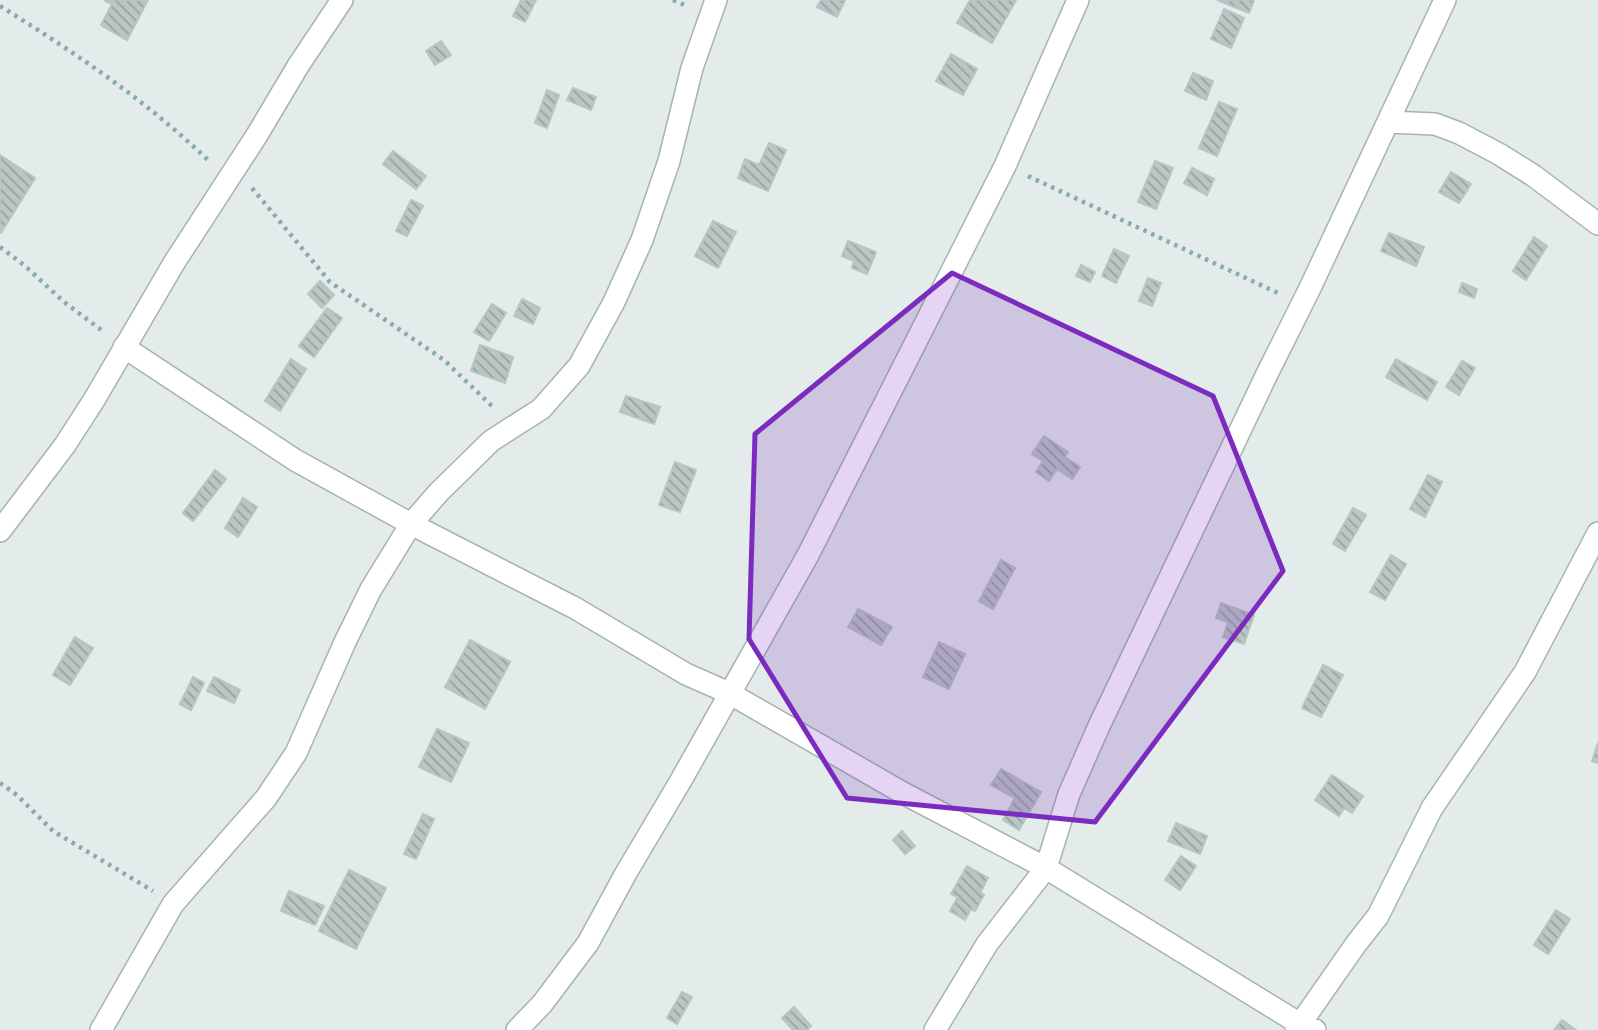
<svg xmlns="http://www.w3.org/2000/svg" width="1598" height="1030" viewBox="0 0 1598 1030" font-family="Rubik,sans-serif">
	<style>
		.building { fill: url(#building-back-hatch); stroke: #b6c5c3; stroke-width: 2 }
		.lines { fill: none; stroke-linecap: round; stroke-linejoin: round }
		.street-casing { stroke: #a6b3b2; stroke-width: 24 }
		.path { stroke: #87acab; stroke-width: 4.5; stroke-dasharray: 3.5 5; stroke-linecap: butt }
		.street { stroke: #fff; stroke-width: 21 }
		.marked { fill: #7b2cbf; fill-opacity: 0.2; stroke: #7b2cbf; stroke-width: 5; stroke-linejoin: round }
	</style>
	<defs>
		<pattern id="building-back-hatch" width="6" height="6" patternUnits="userSpaceOnUse" patternTransform="scale(1.75)"><rect width="6" height="6" fill="#b9c6c4"/><path d="M-1 5l2 2M0 0l6 6M5-1l2 2" fill="none" stroke="#96a2a0"/></pattern>
	</defs>
	<rect width="100%" height="100%" fill="#e3ecea"/>
	<path class="building" d="M104 0H148L127 40 101 25 112 4Z
		M521 0H536L525 22 513 16Z
		M821 0H845L837 17 817 7Z
		M970 0H1016L992 43 957 23Z
		M1217 0H1254L1249 13Z
		M1224 9 1244 18 1231 48 1211 39Z
		M441 41 451 55 435 65 426 51Z
		M951 54 977 69 963 95 936 81Z
		M1193 73 1213 81 1206 100 1185 91Z
		M573 88 596 97 591 110 567 100Z
		M547 90 559 95 547 128 535 123Z
		M1219 102 1237 109 1217 156 1199 148Z
		M769 143 786 150 768 191 738 178 745 159 759 165Z
		M393 151 426 176 416 189 383 164Z
		M0 155 35 178 1 233 0 232Z
		M1155 161 1173 168 1156 209 1138 202Z
		M1192 168 1214 179 1207 195 1184 183Z
		M1451 172 1471 184 1459 203 1439 192Z
		M411 200 423 206 407 236 396 231Z
		M713 221 736 232 718 268 695 256Z
		M1389 233 1424 247 1416 266 1381 251Z
		M1534 237 1547 246 1526 280 1513 271Z
		M848 241 876 252 867 274 852 268 854 261 842 256Z
		M1114 249 1129 256 1116 283 1102 276Z
		M1081 265 1095 272 1090 282 1076 276Z
		M1148 278 1161 283 1152 306 1139 301Z
		M320 281 334 295 322 308 308 294Z
		M1462 283 1477 289 1474 298 1459 292Z
		M522 299 540 308 533 324 514 316Z
		M492 304 506 313 489 341 474 332Z
		M327 308 342 318 314 357 299 346Z
		M480 345 513 357 505 383 471 371Z
		M291 359 306 369 280 411 265 401Z
		M1396 359 1437 382 1427 400 1386 377Z
		M1462 361 1475 368 1459 395 1446 387Z
		M626 396 660 407 654 424 620 412Z
		M1044 436 1068 452 1065 457 1080 467 1072 479 1057 469 1049 481 1036 472 1043 461 1032 454Z
		M675 462 696 470 680 512 659 505Z
		M215 470 226 479 193 521 183 513Z
		M1428 475 1442 482 1425 517 1410 509Z
		M243 498 257 507 238 537 225 528Z
		M1353 508 1366 515 1345 551 1333 544Z
		M1391 555 1406 564 1385 600 1370 592Z
		M1001 560 1015 568 993 609 979 601Z
		M1221 603 1254 615 1244 644 1223 637 1228 622 1216 618Z
		M858 609 892 627 881 645 848 627Z
		M75 637 93 648 70 685 53 675Z
		M470 640 510 662 485 709 445 687Z
		M939 642 965 654 949 689 923 677Z
		M1323 665 1343 675 1321 717 1302 708Z
		M193 677 204 683 191 710 180 704Z
		M214 677 240 690 234 703 207 691Z
		M437 729 469 743 451 782 419 767Z
		M1598 743V763L1592 761Z
		M1001 769 1041 792 1019 830 1003 820 1015 798 991 785Z
		M1332 775 1363 796 1352 813 1344 808 1339 816 1315 800Z
		M423 814 434 819 416 859 404 854Z
		M1176 823 1207 836 1200 854 1168 841Z
		M902 831 915 846 905 854 893 840Z
		M1181 856 1196 866 1180 890 1165 880Z
		M967 866 988 878 980 893 984 895 975 911 971 909 965 920 950 911 958 897 951 894Z
		M349 870 386 888 356 949 319 931Z
		M289 891 324 906 315 925 281 911Z
		M1556 910 1570 919 1548 954 1534 945Z
		M682 992 692 997 677 1024 667 1018Z
		M794 1007 811 1026 807 1030H793L782 1018Z
		M1562 1020 1576 1030H1554Z"/>
	<g class="lines">
		<defs>
			<path id="street" d="M1389 122 1435 124 1459 133 1499 154 1534 176 1598 224
				M124 347 295 460 411 524 575 608 686 674 729 693 903 793 1046 868 1300 1024 1315 1030
				M0 531 65 445 94 400 174 263 257 135 298 66 342 0
				M101 1030 173 904 266 798 296 753 345 642 371 589 411 524 439 492 491 441 541 409 579 366 614 302 642 240 669 161 692 68 716 0
				M517 1030 542 1004 588 943 626 873 680 782 808 555 1005 166 1078 0
				M935 1030 987 944 1046 868 1069 794 1099 726 1267 374 1310 288 1445 0
				M1296 1030 1356 944 1378 916 1432 808 1525 672 1598 533"/>
		</defs>
		<use href="#street" class="street-casing"/>
		<path class="path" d="M673 0 687 6
			M0 6C74 52 147 101 210 162
			M1028 176 1280 294
			M252 188 330 282 444 360 495 409
			M0 247 24 265 64 302 104 332
			M0 783 17 795 53 831 153 891"/>
		<use href="#street" class="street"/>
	</g>
	<path class="marked" d="M952 273 1213 396 1283 571 1095 822 847 798 749 639 755 434Z"/>
</svg>
